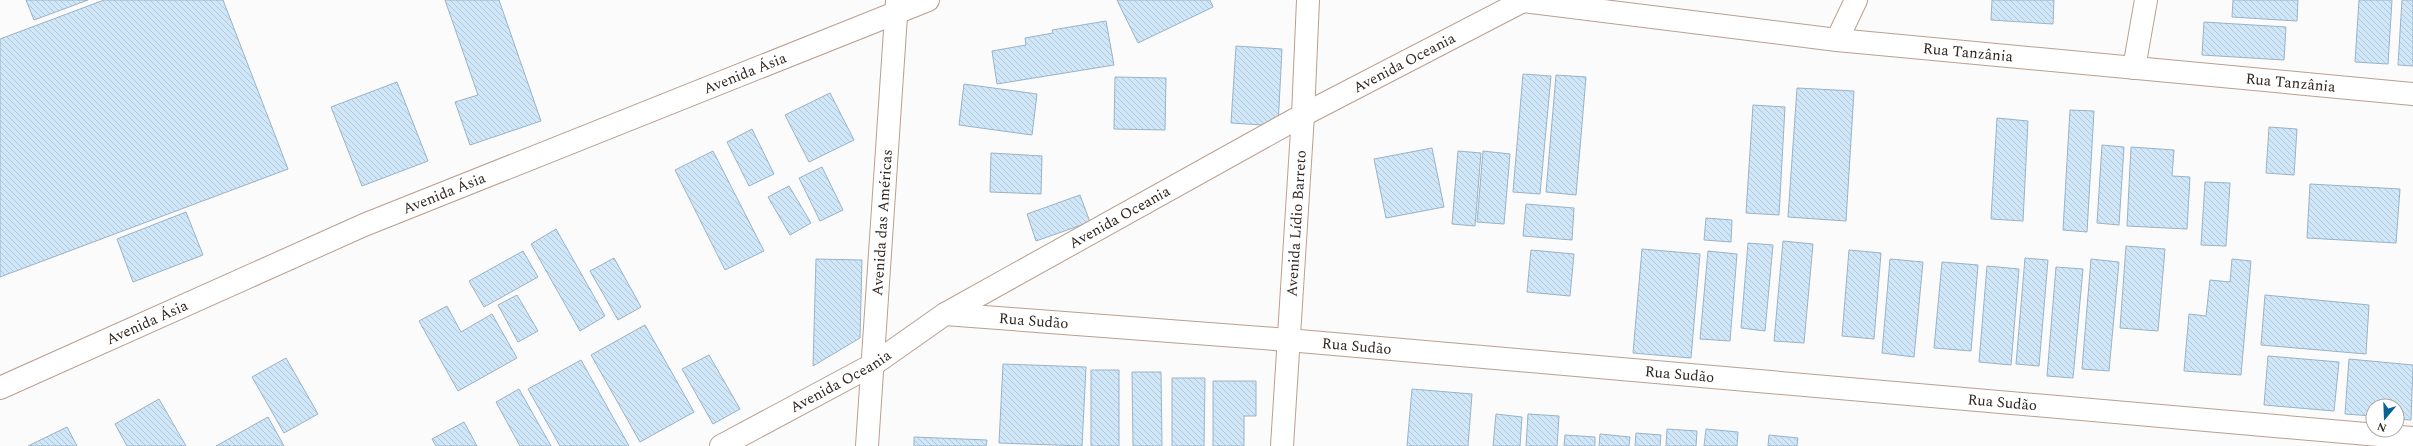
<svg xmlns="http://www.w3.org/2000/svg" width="2413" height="446" viewBox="0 0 2413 446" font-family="Spectral,serif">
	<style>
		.building { fill: url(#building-back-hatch); stroke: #9ab3c6 }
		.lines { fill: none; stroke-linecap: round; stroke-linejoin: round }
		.minor-casing { stroke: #ba9f8e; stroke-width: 24 }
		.minor { stroke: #fff; stroke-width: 22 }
		.labels { text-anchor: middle; stroke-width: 3.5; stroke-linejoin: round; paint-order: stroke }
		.street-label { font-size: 15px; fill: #30261f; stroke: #fff }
	</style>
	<defs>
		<pattern id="building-back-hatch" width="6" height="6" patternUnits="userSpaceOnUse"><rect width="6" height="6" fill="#d0e7f9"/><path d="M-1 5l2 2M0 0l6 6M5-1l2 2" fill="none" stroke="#b3c6d5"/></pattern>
	</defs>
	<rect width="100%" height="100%" fill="#fbfbfb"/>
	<path class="building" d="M26 0H88L34 20Z
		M104 0H223L288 169 0 277V39Z
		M445 0H499L541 121 470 145 455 102 478 95Z
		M1117 0H1210L1213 7 1138 43Z
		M1992 0H2054L2053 24 1991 20Z
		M2233 0H2298L2297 21 2232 17Z
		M2359 0H2392L2388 64 2355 62Z
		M2402 0H2413V66L2398 65Z
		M1106 21 1114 65 997 84 992 51 1026 45 1025 38 1053 33 1052 30Z
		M2204 22 2286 27 2284 60 2202 55Z
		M1236 46 1282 49 1278 126 1231 123Z
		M1523 74 1551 76 1540 194 1513 192Z
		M1556 75 1586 77 1576 195 1546 192Z
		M1115 77 1166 78 1165 130 1114 129Z
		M397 82 428 161 362 186 331 107Z
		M964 84 1037 94 1032 135 959 125Z
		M1797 88 1854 91 1846 221 1788 217Z
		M830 93 854 140 809 162 785 115Z
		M1753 105 1785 107 1779 215 1746 213Z
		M2070 110 2094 111 2087 232 2063 230Z
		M1997 118 2028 121 2023 221 1991 219Z
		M2269 127 2297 129 2294 175 2266 173Z
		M752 129 774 174 749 186 727 142Z
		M2102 145 2124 147 2119 225 2097 223Z
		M2131 147 2174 150 2172 176 2190 177 2187 229 2127 226Z
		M1432 148 1444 207 1386 218 1374 159Z
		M713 151 764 251 725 270 675 170Z
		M1458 151 1481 153 1475 226 1452 224Z
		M1483 151 1510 154 1504 224 1477 222Z
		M991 153 1042 156 1041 194 990 192Z
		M822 167 843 210 820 221 799 178Z
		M2205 182 2230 183 2226 246 2201 245Z
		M2310 184 2400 189 2396 243 2307 238Z
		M789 186 811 223 790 235 768 197Z
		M1080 195 1090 222 1036 241 1027 214Z
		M1526 204 1574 208 1572 240 1523 236Z
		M186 212 203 255 133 282 117 239Z
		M1706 218 1732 220 1731 242 1704 240Z
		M556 229 605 316 580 331 531 244Z
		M1783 241 1813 244 1804 343 1774 341Z
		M1748 243 1773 245 1765 331 1741 328Z
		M2126 246 2165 249 2158 331 2120 328Z
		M1642 249 1700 254 1691 358 1633 353Z
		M1531 250 1574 254 1570 296 1527 292Z
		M1849 250 1881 253 1874 339 1842 336Z
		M523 251 538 277 484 307 469 281Z
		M1708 251 1737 254 1730 341 1700 339Z
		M614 258 641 307 618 320 590 271Z
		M2025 258 2048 260 2039 366 2016 364Z
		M816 259 862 260 860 338 813 366Z
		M1890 259 1923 262 1914 357 1882 353Z
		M2091 259 2119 262 2109 371 2082 369Z
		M2232 259 2251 261 2241 375 2184 371 2189 314 2206 316 2210 280 2230 282Z
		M1942 262 1978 265 1971 351 1934 348Z
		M1987 266 2019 269 2011 365 1979 362Z
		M2056 267 2083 269 2073 378 2047 376Z
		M517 295 538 331 518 342 498 305Z
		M2265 295 2369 305 2366 354 2261 345Z
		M447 306 461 332 492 314 517 358 458 391 419 321Z
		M645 325 694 412 640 442 591 355Z
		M709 355 740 409 713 424 682 369Z
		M2268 356 2339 362 2334 411 2264 405Z
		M286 358 318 414 284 433 252 377Z
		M2349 359 2413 365 2411 420 2397 419V406H2373V416L2345 414Z
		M581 360 629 446H560L528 389Z
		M1003 364 1086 367 1082 446 999 443Z
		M1091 370H1119V446H1091Z
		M1132 372H1161L1162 446H1133Z
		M1172 378H1205L1204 446H1172Z
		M1213 381H1256V416H1244V446H1213Z
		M519 389 551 446H520L496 402Z
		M1412 389 1472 394 1468 446H1407Z
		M159 399 186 446H127L115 424Z
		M1496 414 1522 417 1520 446H1493Z
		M1528 414 1559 416 1557 446H1526Z
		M268 417 284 446H216Z
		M464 422 477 446H436L432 439Z
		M67 427 77 446H28Z
		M1667 429 1697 431 1696 446H1666Z
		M1706 429 1738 432 1737 446H1704Z
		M1636 433 1661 435 1660 446H1635Z
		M1600 434 1630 437 1629 446H1599Z
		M1565 435 1595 437V446H1564Z
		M1769 435 1798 438 1797 446H1768Z
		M914 437 987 440 986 446H914Z"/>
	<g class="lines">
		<defs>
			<g id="minor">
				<path id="s1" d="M1523 1 1837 40 2413 94"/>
				<path d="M1837 40 1856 0"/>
				<path d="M2134 68 2146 0"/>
				<path id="s2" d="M945 314 1288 340 2413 438"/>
				<path id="s3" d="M0 388 364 225 928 0"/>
				<path id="s4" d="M721 446 874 364 945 314 1303 115 1525 0"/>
				<path id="s5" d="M867 446 897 1"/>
				<path id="s6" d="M1282 446 1303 115 1308 0"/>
			</g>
		</defs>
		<use href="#minor" class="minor-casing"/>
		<use href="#minor" class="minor"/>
	</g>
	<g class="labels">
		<g class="street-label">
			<text dy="5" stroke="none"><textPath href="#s1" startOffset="448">Rua Tanzânia</textPath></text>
			<text dy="5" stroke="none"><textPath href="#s4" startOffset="784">Avenida Oceania</textPath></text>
			<text dy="5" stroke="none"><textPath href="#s3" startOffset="809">Avenida Ásia</textPath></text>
			<text dy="5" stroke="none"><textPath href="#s1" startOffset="772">Rua Tanzânia</textPath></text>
			<text dy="5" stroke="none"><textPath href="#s3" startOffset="485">Avenida Ásia</textPath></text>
			<text dy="5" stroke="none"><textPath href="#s4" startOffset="460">Avenida Oceania</textPath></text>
			<text dy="5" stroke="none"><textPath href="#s5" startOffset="224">Avenida das Américas</textPath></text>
			<text dy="5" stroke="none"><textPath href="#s6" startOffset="223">Avenida Lídio Barreto</textPath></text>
			<text dy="5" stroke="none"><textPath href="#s2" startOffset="89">Rua Sudão</textPath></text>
			<text dy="5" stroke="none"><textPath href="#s3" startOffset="161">Avenida Ásia</textPath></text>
			<text dy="5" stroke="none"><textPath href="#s2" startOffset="413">Rua Sudão</textPath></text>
			<text dy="5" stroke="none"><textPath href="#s2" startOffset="737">Rua Sudão</textPath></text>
			<text dy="5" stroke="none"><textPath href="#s4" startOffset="136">Avenida Oceania</textPath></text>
			<text dy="5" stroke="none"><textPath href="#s2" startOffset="1061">Rua Sudão</textPath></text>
		</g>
	</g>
	<g transform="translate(2385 418) rotate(199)"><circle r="19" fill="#ffffff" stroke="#aca8a5"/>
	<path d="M0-3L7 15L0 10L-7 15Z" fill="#096293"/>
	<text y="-6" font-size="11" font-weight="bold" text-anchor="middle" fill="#30261f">N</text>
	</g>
</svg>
